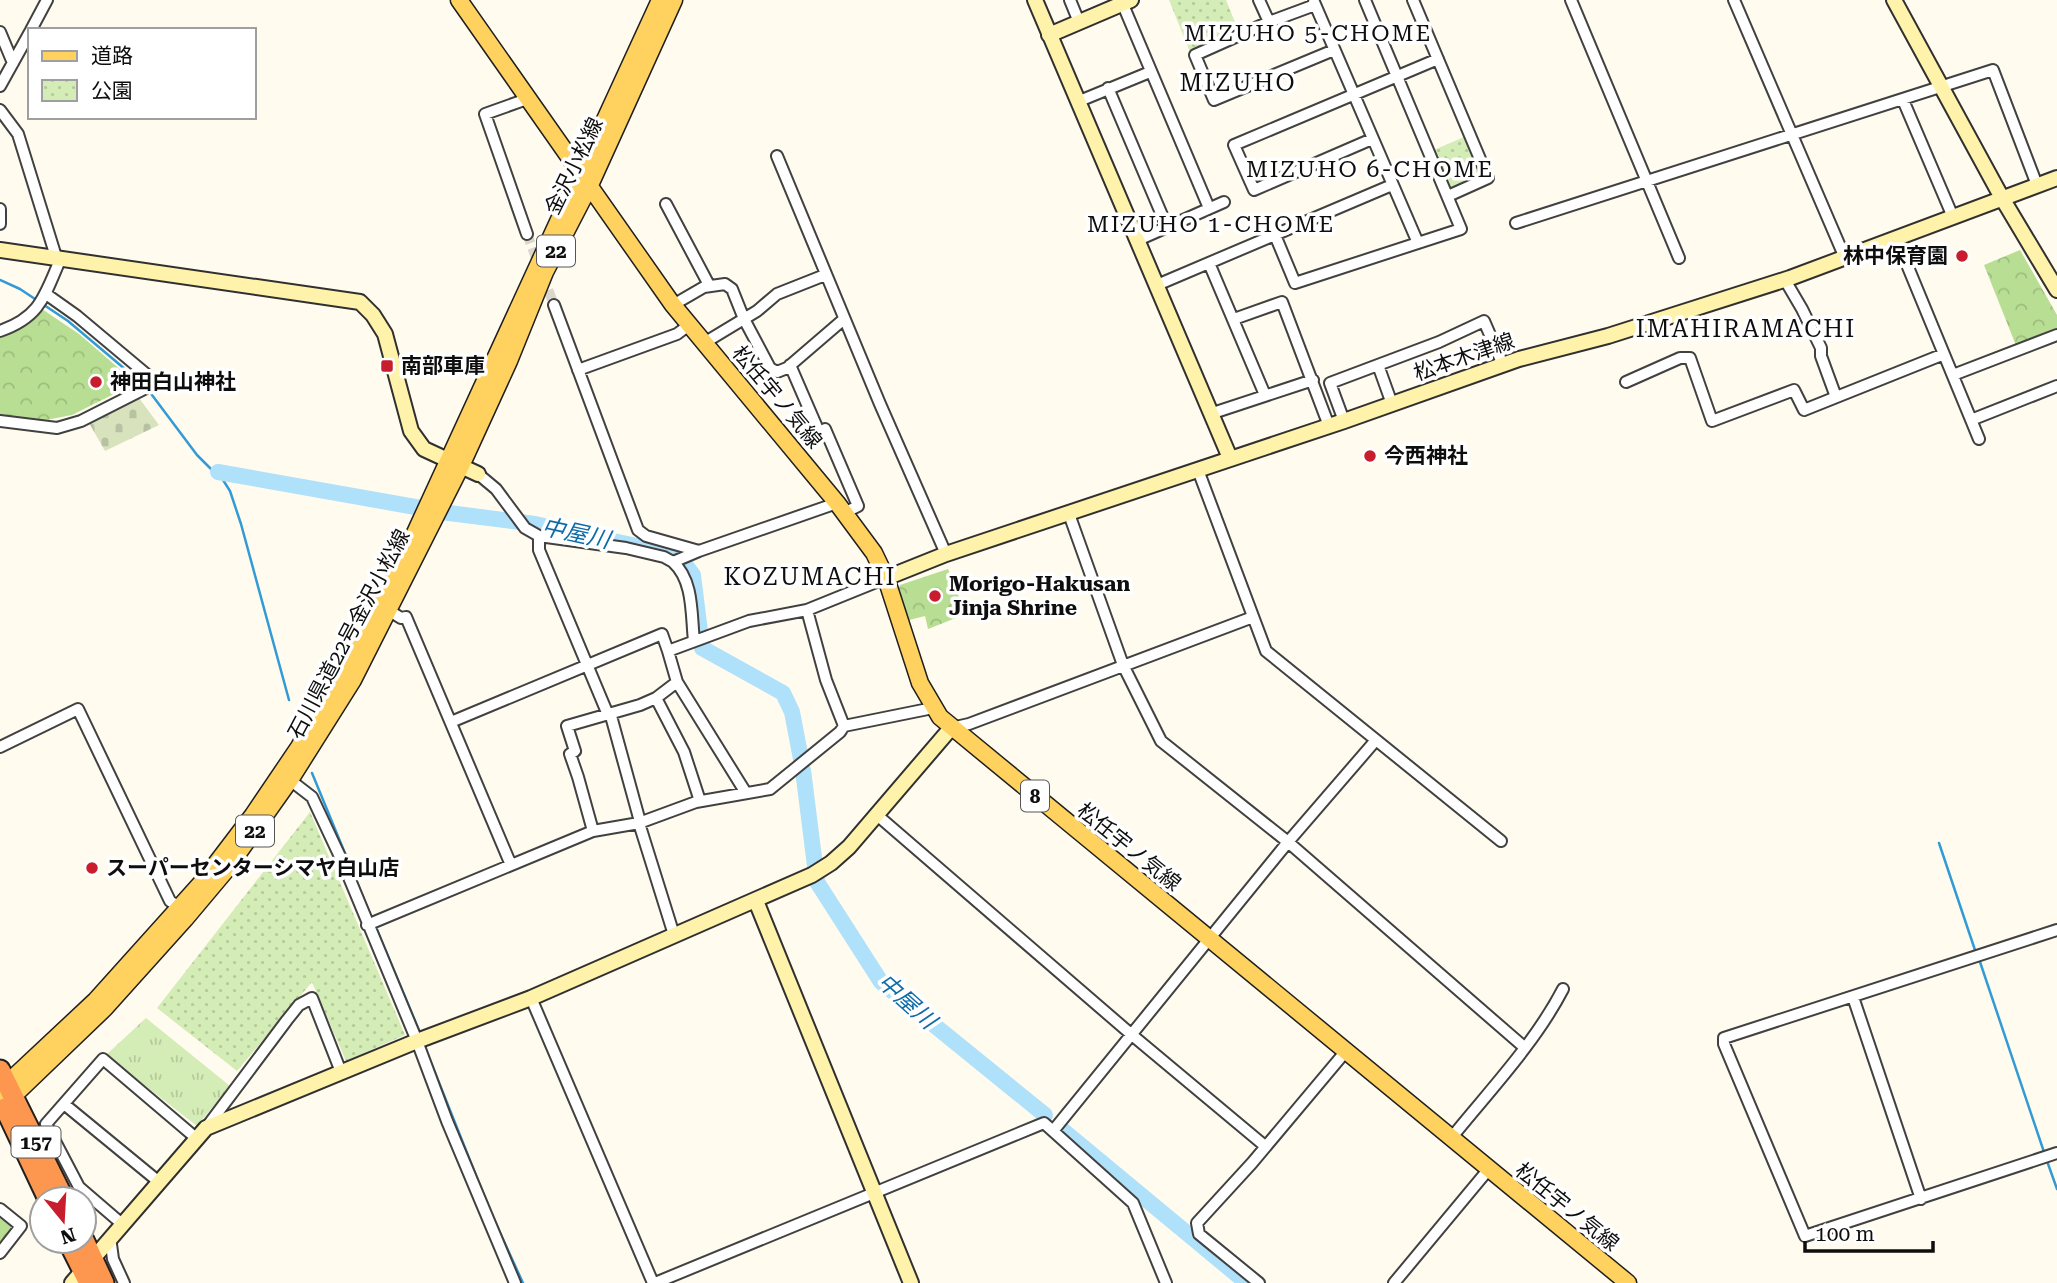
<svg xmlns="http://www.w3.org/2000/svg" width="2057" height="1283" viewBox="0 0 2057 1283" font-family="'Roboto Serif','Noto Sans JP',serif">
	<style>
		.grass { fill: url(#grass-tufts) }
		.forest { fill: url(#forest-crowns) }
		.cemetery { fill: url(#cemetery-stones) }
		.park { fill: url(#park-dots) }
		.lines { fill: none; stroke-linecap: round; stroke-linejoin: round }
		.stream { stroke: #329bd6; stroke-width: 2.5 }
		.river { stroke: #b0e1fa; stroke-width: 16 }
		.street-tunnel { stroke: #dbd7cd; stroke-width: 10; stroke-dasharray: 10 5; stroke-linecap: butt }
		.street-casing { stroke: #414141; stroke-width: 14 }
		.secondary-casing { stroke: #303030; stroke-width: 18 }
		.primary-casing { stroke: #1f1f1f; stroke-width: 19 }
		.highway-casing { stroke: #1f1f1f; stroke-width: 23 }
		.street { stroke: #fff; stroke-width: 10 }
		.secondary { stroke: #fff2aa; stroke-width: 14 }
		.primary { stroke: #ffd15f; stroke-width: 16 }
		.highway { stroke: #fd974f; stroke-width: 19 }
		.poi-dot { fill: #c71d2c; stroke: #fff; stroke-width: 2.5 }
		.labels { text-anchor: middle; stroke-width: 7; stroke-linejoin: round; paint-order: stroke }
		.shield { fill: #fff; stroke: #565656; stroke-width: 2 }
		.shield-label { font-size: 19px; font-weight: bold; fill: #0e0e0e }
		.street-label { font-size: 21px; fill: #0e0e0e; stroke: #fff }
		.poi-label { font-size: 21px; font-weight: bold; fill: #0e0e0e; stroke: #fff; text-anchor: start }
		.neighbourhood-label { font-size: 23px; letter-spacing: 2px; fill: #0e0e0e; stroke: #fff }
		.water-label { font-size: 23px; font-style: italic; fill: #0f6ca8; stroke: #fff }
		.quarter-label { font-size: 24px; letter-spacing: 2px; fill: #0e0e0e; stroke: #fff }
	</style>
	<defs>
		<pattern id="grass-tufts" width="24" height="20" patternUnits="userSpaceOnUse" patternTransform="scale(1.75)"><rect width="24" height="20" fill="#d4ecb6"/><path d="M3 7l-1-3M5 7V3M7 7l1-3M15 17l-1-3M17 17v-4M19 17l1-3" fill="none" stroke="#b5c99b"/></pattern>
		<pattern id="forest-crowns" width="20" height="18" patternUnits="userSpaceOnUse" patternTransform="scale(1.75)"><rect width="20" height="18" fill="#b8de94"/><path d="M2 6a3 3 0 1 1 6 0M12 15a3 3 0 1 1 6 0" fill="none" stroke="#9dbd7e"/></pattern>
		<pattern id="cemetery-stones" width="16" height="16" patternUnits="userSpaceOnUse" patternTransform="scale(1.75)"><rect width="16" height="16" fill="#d8e3be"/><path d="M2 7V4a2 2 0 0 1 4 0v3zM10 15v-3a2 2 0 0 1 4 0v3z" fill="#b8c2a2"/></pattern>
		<pattern id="park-dots" width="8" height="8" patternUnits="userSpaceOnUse" patternTransform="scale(1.75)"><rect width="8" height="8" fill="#d4ecb6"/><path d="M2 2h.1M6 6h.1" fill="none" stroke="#b5c99b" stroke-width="1.8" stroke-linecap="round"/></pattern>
	</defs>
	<rect width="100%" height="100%" fill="#fffbef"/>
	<path class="grass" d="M146 1018 230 1086 197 1126 106 1055Z"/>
	<path class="forest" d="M2020 250 2057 315V329L2017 348 1984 265Z
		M42 309 79 334 129 377 128 387 72 415 41 421 0 416V335L25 326Z
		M948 569 966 614 928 629 925 616 905 621 896 595 900 585Z
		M0 1216 15 1228 0 1247Z"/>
	<path class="cemetery" d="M139 398 159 425 105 451 89 423Z"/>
	<path class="park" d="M1169 0H1226L1239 32 1190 52Z
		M1464 137 1481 177 1451 191 1434 150Z
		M310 812 405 1035 346 1061 312 982 237 1071 157 1008Z"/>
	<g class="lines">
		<path class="stream" d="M0 280 20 289 38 301
			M44 305 68 321 145 386
			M149 391 197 455 211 469 218 472 230 491 241 524 289 700
			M312 773 372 919
			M1939 843 1976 953
			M375 925 421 1035
			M1979 959 2045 1155
			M424 1045 489 1208
			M2047 1161 2057 1189
			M496 1224 523 1283"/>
		<path class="river" d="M218 472 449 513 535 524 678 555 693 575 702 648 783 693 792 712 801 759
			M803 770 817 882 881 982 1045 1115
			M1060 1128 1247 1283"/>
		<path class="street-tunnel" d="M527 234 554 305"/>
		<defs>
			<path id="street" d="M1070 0 1079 22
				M1121 0 1209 208
				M1259 0 1269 22
				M1413 0 1488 178 1448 196
				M1571 0 1679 258
				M1734 0 1845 258
				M1314 2 1418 243
				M1315 5 1269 22 1195 55 1214 100 1334 50
				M31 30 47 0
				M0 32 13 63
				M0 86 30 32
				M1108 88 1167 227
				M527 99 485 114 527 234
				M1903 100 1953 217
				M1077 102 1150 72
				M0 110 18 134 57 260
				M1372 139 1254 190 1234 145 1438 59
				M777 156 880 404 946 554
				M666 204 709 285
				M0 209V224
				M1516 223 1993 70 2037 185
				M1275 235 1295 283 1461 229 1365 0
				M1896 238 1979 439
				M1138 240 1224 202
				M1209 263 1265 395
				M1785 280 1802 309 1821 348V356L1836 397
				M1157 285 1392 185
				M554 305 638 530 646 536 699 551
				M673 305 704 287 725 284 732 289 744 319 770 368 777 372 787 368 844 319
				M1234 319 1282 302 1329 426
				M0 331C40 317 44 297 60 260
				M704 343 757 311 777 294 825 275
				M790 365 819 432
				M1378 365 1392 404
				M578 370 677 334 689 325
				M1953 375 2057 335
				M1626 382 1680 358H1690L1712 421 1794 390 1804 410 1944 354
				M1213 413 1313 380
				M1971 420 2057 386
				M0 421 57 428 81 421 152 385 151 378 77 316 46 294
				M1344 421 1330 383 1439 342 1484 321 1503 365
				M825 429 858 506 844 513
				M1198 470 1266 651 1501 841
				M478 474 496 489 525 528 539 536 626 548 664 557 673 562 699 551 837 503
				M1069 514 1123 665 1161 741 1288 842 1524 1047
				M539 536V550L606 710 611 716 639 818V823L674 935
				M673 562C694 581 691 615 694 641
				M388 610 401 618 406 617 511 865
				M807 610 826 680 844 726
				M677 682 656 698 684 752 700 801
				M451 722 662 634 668 651
				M951 728 969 724 1253 617
				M0 747 78 709 170 901 179 907
				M290 780 312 797 343 863 417 1041 447 1121 515 1283
				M746 793 677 682 668 651 749 621 807 610 886 578
				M877 815 1132 1035 1265 1146
				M593 831 578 777 570 754 575 751 567 726 640 705 656 698
				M367 925 593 831 639 823 696 802 770 789 840 732 844 726 933 708
				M2057 930 1724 1038V1044L1805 1236 2057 1153
				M1853 997 1921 1199
				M531 998 653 1283
				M64 1104 159 1182
				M206 1128 287 1020 299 1005 312 998 341 1072
				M1053 1131 1288 842 1376 740
				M1452 1137C1490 1090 1535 1043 1563 989
				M0 1209 21 1226 0 1253
				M122 1224 79 1187 46 1124 103 1059 196 1138
				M110 1237 113 1259 124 1283
				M655 1283 1044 1123 1133 1203 1166 1283
				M1259 1283 1199 1234 1197 1223 1252 1163 1346 1051
				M1394 1283 1488 1170"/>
			<path id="secondary" d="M1035 0 1230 458
				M1894 0 2002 198 2057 290
				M1049 35 1131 0
				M0 250 360 302 373 315 385 334 411 431 424 449 478 474
				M886 578 946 554 1344 421 1519 359 1608 336 1790 278 2057 178
				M756 901 911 1283
				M72 1283 206 1128 417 1041 531 998 812 875 831 863 849 847 951 728"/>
			<path id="primary" d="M459 0 673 305 837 503 874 553 886 578 920 683 940 717 1628 1283
				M0 1090 95 1001 202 882 253 815 299 747 349 659 415 533 660 0
				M5 1104 105 1008 185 919 227 869 290 780 353 680 461 466 509 361 545 272 590 185 674 0"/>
			<path id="highway" d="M0 1070 64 1199
				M5 1108 48 1199
				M84 1240 104 1283
				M68 1241 89 1283"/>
		</defs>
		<use href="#street" class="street-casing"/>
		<use href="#secondary" class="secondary-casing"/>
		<use href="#primary" class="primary-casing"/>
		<use href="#highway" class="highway-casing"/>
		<use href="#street" class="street"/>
		<use href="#secondary" class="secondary"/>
		<use href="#primary" class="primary"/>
		<use href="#highway" class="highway"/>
	</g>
	<g class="poi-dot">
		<circle cx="1962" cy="256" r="7"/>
		<rect x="380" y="359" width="14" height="14" rx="3.5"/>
		<circle cx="96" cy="382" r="7"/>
		<circle cx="1370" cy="456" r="7"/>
		<circle cx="935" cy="596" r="7"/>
		<circle cx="92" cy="868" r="7"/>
	</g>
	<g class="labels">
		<g class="shield">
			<rect x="537" y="235.5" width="38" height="31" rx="5"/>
			<rect x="1021" y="780.5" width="28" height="31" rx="5"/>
			<rect x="236" y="815.5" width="38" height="31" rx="5"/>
			<rect x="11.5" y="1126.5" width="49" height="31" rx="5"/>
		</g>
		<g class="shield-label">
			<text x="556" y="258">22</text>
			<text x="1035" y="803">8</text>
			<text x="255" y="838">22</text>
			<text x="36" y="1149">157</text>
		</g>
		<g class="street-label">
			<text transform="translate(574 166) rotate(-64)" y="7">金沢小松線</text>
			<text transform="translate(1464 357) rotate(-19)" y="7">松本木津線</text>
			<text transform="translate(777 397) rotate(50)" y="7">松任宇ノ気線</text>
			<text transform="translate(349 634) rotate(-62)" y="7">石川県道22号金沢小松線</text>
			<text transform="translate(1129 847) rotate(39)" y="7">松任宇ノ気線</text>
			<text transform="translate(1567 1207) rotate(39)" y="7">松任宇ノ気線</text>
		</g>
		<g class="poi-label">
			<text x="1948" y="263" text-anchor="end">林中保育園</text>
			<text x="401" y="373">南部車庫</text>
			<text x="110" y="389">神田白山神社</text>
			<text x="1384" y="463">今西神社</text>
			<text x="949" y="591">Morigo-Hakusan<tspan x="949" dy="24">Jinja Shrine</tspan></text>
			<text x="106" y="875">スーパーセンターシマヤ白山店</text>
		</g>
		<g class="neighbourhood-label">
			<text x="1308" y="41">MIZUHO 5-CHOME</text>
			<text x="1370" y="177">MIZUHO 6-CHOME</text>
			<text x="1211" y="232">MIZUHO 1-CHOME</text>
		</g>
		<g class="water-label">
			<text transform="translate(576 533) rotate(12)" y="8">中屋川</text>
			<text transform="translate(907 1001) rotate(42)" y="8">中屋川</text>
		</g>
		<g class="quarter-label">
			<text x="1238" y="91">MIZUHO</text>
			<text x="1746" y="337">IMAHIRAMACHI</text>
			<text x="810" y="585">KOZUMACHI</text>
		</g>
	</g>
	<rect x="28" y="28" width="228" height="91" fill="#ffffff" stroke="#9f9f9f" stroke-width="2"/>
	<rect x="42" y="51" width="35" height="10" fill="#ffd15f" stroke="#9f9f9f" stroke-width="2"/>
	<text x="91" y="63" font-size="21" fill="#0e0e0e">道路</text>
	<rect x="42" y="80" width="35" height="21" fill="url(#park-dots)" stroke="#9f9f9f" stroke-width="2"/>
	<text x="91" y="98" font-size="21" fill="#0e0e0e">公園</text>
	<g transform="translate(63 1220) rotate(162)"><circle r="33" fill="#ffffff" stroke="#9f9f9f" stroke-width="2"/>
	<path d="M0-5L12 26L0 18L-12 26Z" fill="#c71d2c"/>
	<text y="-10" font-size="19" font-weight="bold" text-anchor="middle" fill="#0e0e0e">N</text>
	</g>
	<path d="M1805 1241v10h128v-10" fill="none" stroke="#0e0e0e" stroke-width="3.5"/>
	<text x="1815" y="1241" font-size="21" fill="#0e0e0e" stroke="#ffffff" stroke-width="5" paint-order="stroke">100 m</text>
</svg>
